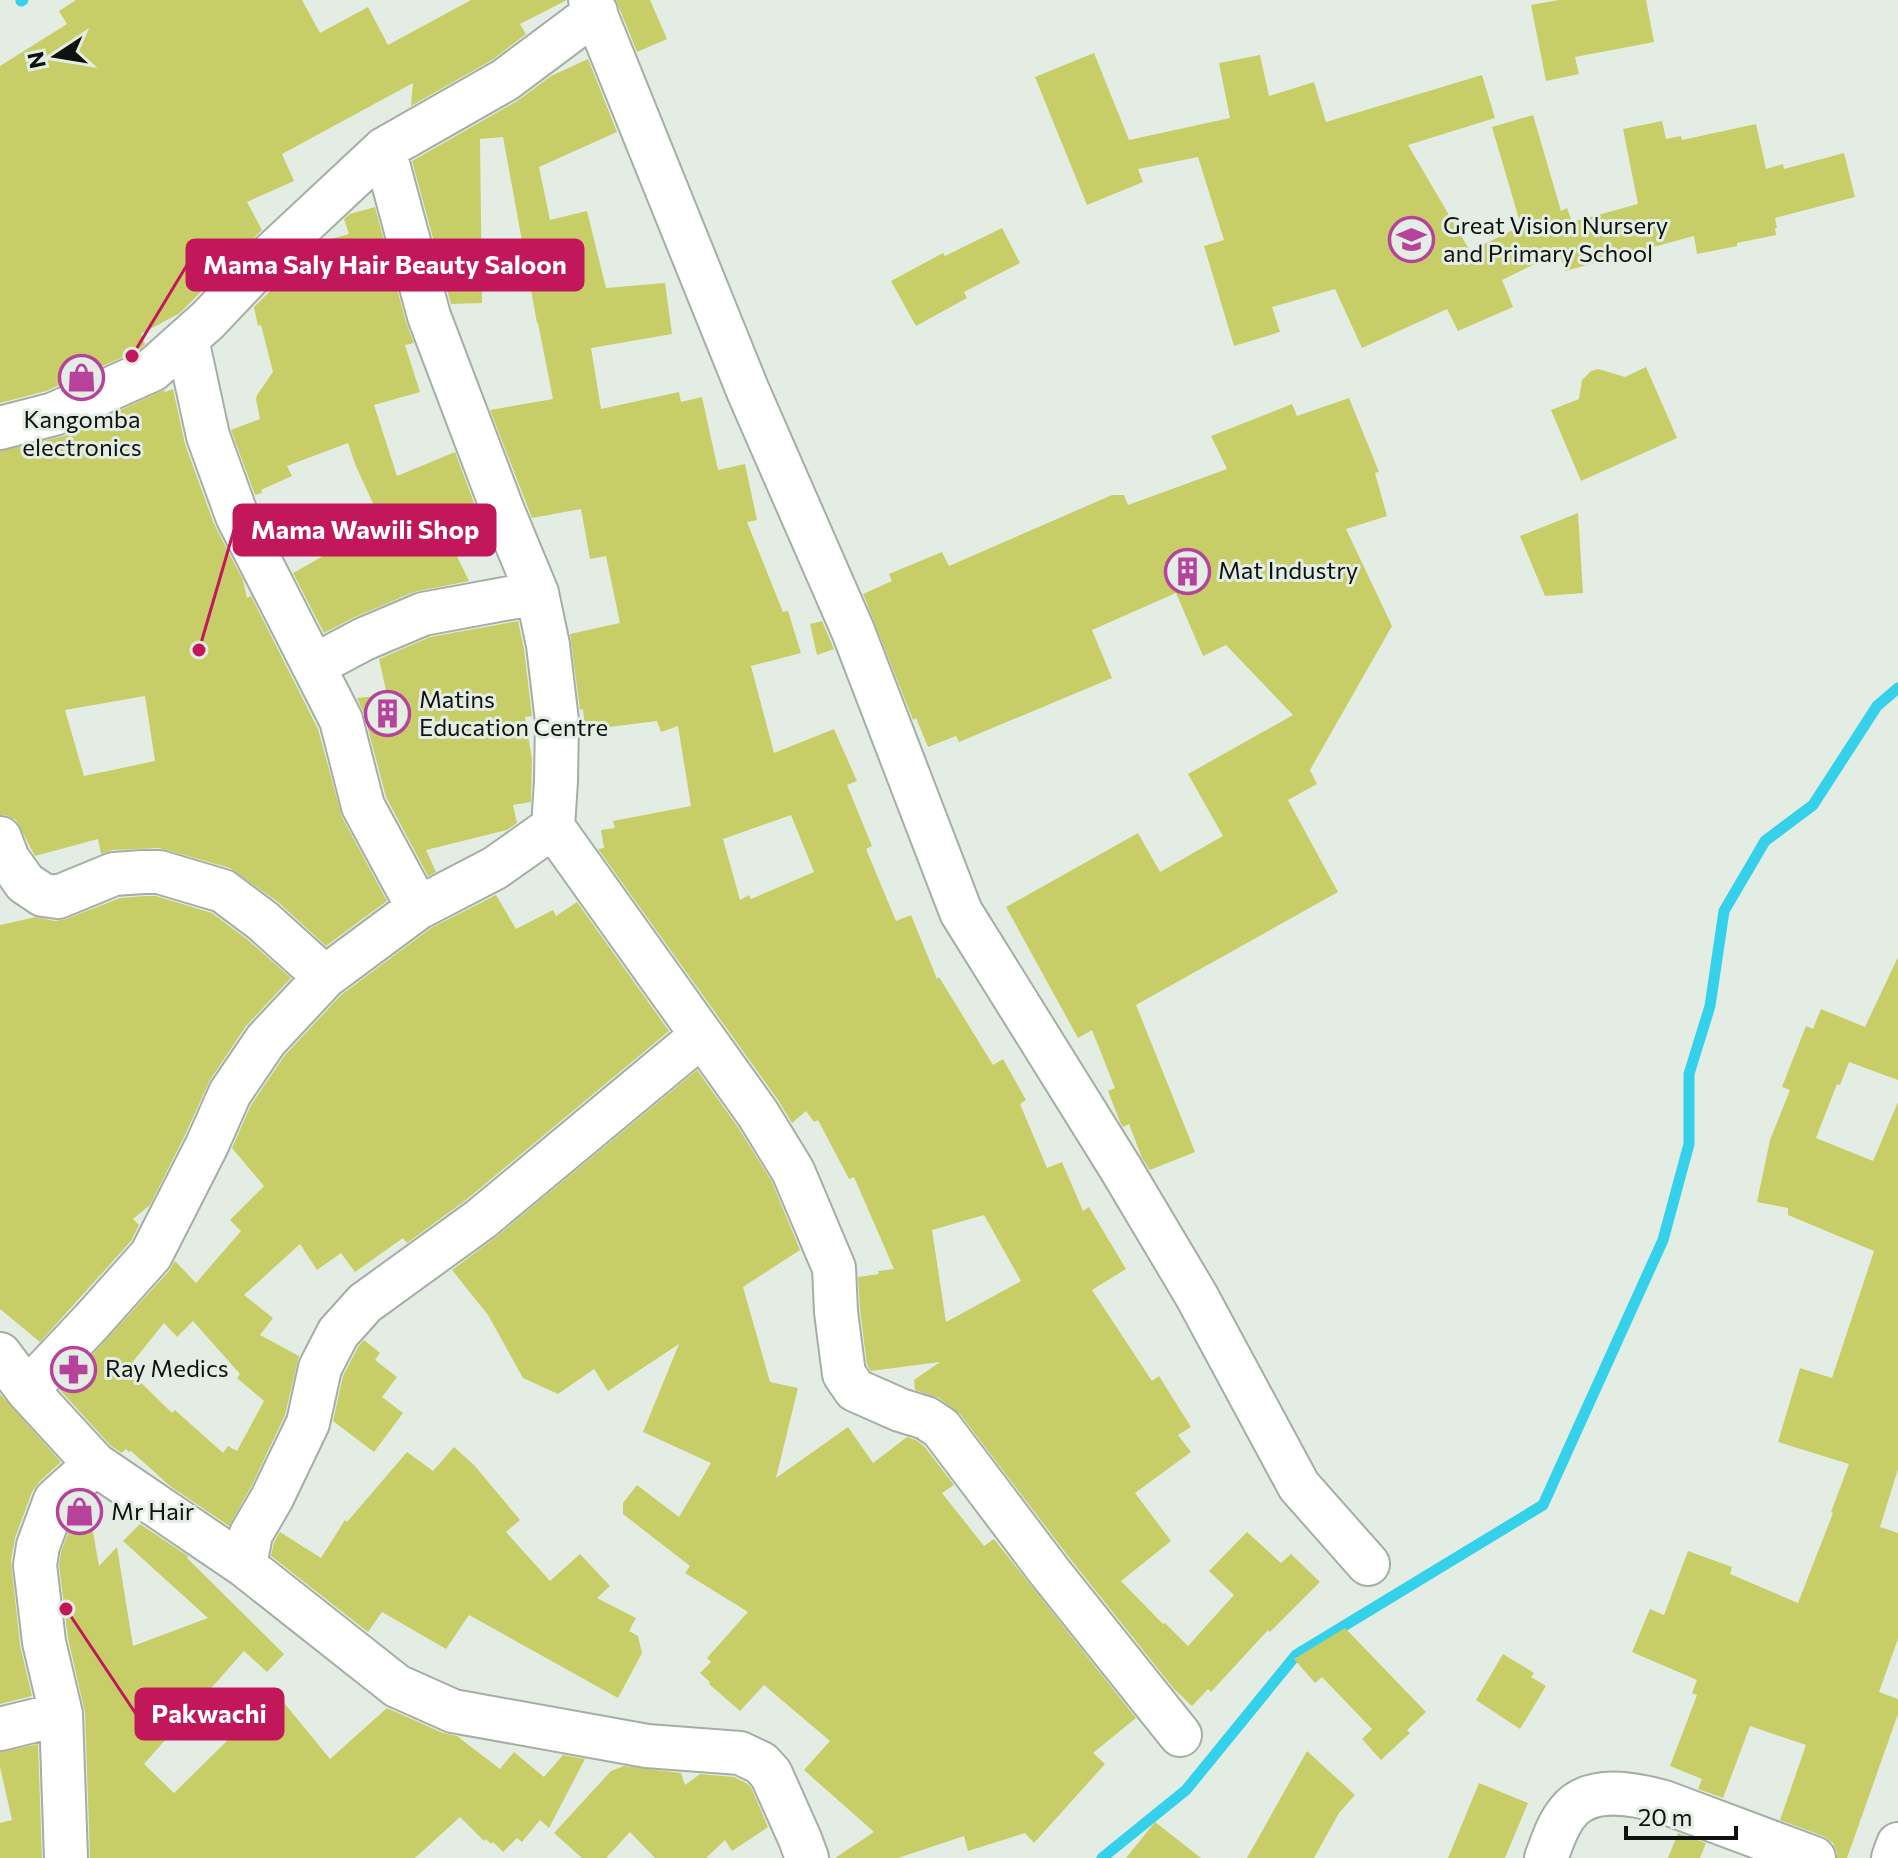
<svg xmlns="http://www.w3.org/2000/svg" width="1898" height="1858" viewBox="0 0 1898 1858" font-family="Commissioner,sans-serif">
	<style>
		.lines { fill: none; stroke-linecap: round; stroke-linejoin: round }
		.stream { stroke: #35d1ea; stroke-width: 11 }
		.building { fill: #c8ce67; fill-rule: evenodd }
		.minor-casing { stroke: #a5aea5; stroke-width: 46 }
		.minor { stroke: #fff; stroke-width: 42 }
		.labels { text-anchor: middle; stroke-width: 6; stroke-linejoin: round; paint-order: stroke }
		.poi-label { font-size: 24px; fill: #0f120f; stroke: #e4ede4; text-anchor: start }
		.leader { fill: none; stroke: #c2185b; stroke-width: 3 }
		.callout-dot { fill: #c2185b; stroke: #e4ede4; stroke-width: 3 }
		.callout { fill: #c2185b; stroke: #c2185b; stroke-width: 3 }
		.callout-label { font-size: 26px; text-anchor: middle; font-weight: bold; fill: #fff }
	</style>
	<rect width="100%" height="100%" fill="#e4ede4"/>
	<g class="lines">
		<path class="stream" d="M21 1 23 0
			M1102 1858 1186 1790 1296 1655 1543 1505 1663 1240 1689 1144V1074L1710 1006 1724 911 1765 841 1813 805 1877 706 1898 688"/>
	</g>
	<path class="building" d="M76 0H302L320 33 368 7 388 45 471 0H567L520 24 526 34 492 60 411 106 413 83 282 154 294 181 247 202 262 230 180 313 141 334 145 344 139 350 46 391 0 403V66L67 24 59 11Z
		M616 0H650L667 39 637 52Z
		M1559 0H1646L1654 42 1575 57 1579 74 1546 81 1531 5Z
		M1094 53 1129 140 1230 118 1219 63 1260 55 1269 96 1314 82 1326 122 1482 75 1495 118 1408 145 1470 251 1521 226 1492 127 1533 115 1561 211 1567 208 1572 222 1638 204 1623 129 1662 121 1666 139 1681 136 1682 140 1756 124 1766 169 1783 164 1784 169 1844 153 1855 197 1775 218 1777 228H1775L1776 235 1737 243V246L1697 254 1694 236 1565 271 1559 252 1502 280 1513 307 1458 331 1447 309 1362 348 1335 289 1272 307 1280 332 1234 346 1204 246 1224 240 1198 157 1138 169 1143 182 1087 205 1035 77Z
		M588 59 617 132 539 167 550 220 587 211 606 288 665 283 672 334 591 348 601 409 679 392 681 402 702 397 718 470 745 464 757 520 747 522 783 612 788 611 801 653 751 666 774 753 834 729 857 781 847 785 872 846 866 849 896 921 911 915 937 979 939 977 993 1065 1003 1059 1026 1100 1020 1104 1047 1168 1062 1162 1083 1211 1089 1207 1126 1269 1092 1290 1152 1381 1159 1376 1191 1427 1178 1435 1191 1452 1135 1493 1171 1541 1121 1581 1163 1624 1165 1623 1188 1646 1234 1595 1209 1571 1247 1532 1281 1563 1291 1554 1320 1582 1270 1632 1268 1630 1211 1692 1208 1689 1192 1706 1174 1689 1068 1556 960 1414 939 1398 915 1390 914 1380 940 1362 871 1371 867 1365 860 1310 858 1277 879 1274 878 1271 894 1269 854 1177 849 1179 818 1120 814 1122 806 1111 792 1123 778 1100 598 849 604 848 601 830 615 828 613 821 691 806 678 726 661 732 657 721 585 730 583 709 580 710 570 634 620 623 606 556 590 559 581 509 532 518 490 410 553 399 538 323H537L503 137 480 139 482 303 451 304 412 161 517 101 551 76ZM791 815 814 872 751 899 749 895 740 900 723 839ZM984 1215 1021 1281 946 1322 932 1230Z
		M375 207 406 322 414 343 405 345 420 392 374 405 397 476 455 452 476 508 441 523 469 581 414 592 355 617 324 633 293 573 382 523 355 464 348 443 287 466 292 476 261 490 262 493 255 495 231 430 260 419 256 399 257 395 273 372 261 325 258 326 254 307 320 242 349 234 344 219 350 214Z
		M1002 228 1020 263 964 292 967 298 916 326 891 281 943 253 945 256Z
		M1646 367 1677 438 1581 481 1551 410 1579 399 1582 380 1591 371 1598 369 1625 377Z
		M173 389 185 444 214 524 243 580 247 598 251 596 318 729 342 817 387 901 326 946 278 902 230 868 159 848 112 850 101 854 98 839 35 856 16 820 5 815H0V451L64 436 164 390 165 392ZM145 696 155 761 84 776 65 710Z
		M1349 398 1379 472 1375 473 1387 516 1346 529 1392 626 1310 770 1317 784 1288 800 1338 892 1136 1005 1195 1152 1150 1170 1142 1158 1129 1124 1123 1127 1120 1122 1108 1091 1115 1088 1092 1030 1078 1038 1006 907 1138 833 1160 872 1223 836 1188 774 1293 715 1226 645 1203 656 1176 593 1092 630 1112 678 959 742 956 736 928 747 916 718 913 720 863 594 892 581 889 574 942 552 949 566 1112 495H1124L1128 505 1227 469 1211 436 1292 404 1297 416Z
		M1578 513 1583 593 1545 596 1520 536Z
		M518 621 524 649 532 716 525 717 532 759 531 802 513 805 517 823 507 830 426 850 436 872 428 876 386 797 364 714 357 698 387 695 379 659 430 637Z
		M822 621 834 649 817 655 810 624Z
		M496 895 516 929 553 910 556 916 577 902 669 1031 466 1200 407 1243 403 1238 355 1272 341 1253 317 1270 300 1244 244 1295 273 1318 260 1335 299 1356 285 1415 251 1487 229 1526 170 1486 131 1451 129 1452 126 1449 122 1453 111 1446 60 1390 169 1271 175 1261 196 1283 241 1231 230 1220 264 1186 232 1148 251 1105 285 1055 341 995 431 928ZM193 1321 240 1374 237 1378 264 1401 237 1451 228 1446 223 1453 175 1410 172 1413 127 1369 164 1323 177 1337Z
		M144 896H156L212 913 248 940 291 978 246 1026 210 1080 185 1135 150 1205 133 1219 139 1225 131 1241 40 1342 0 1309V925L36 917 55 921 66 919 120 898Z
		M1898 957V1080L1849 1062 1840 1085 1837 1084 1816 1138 1873 1161 1898 1102V1469L1880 1527 1898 1533V1639L1879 1692 1898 1699V1714L1847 1858H1837V1853L1833 1843 1823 1836 1780 1820 1806 1745 1750 1726 1723 1798 1698 1789 1702 1779 1670 1766 1697 1695 1692 1693 1697 1680 1632 1652 1650 1609 1664 1615 1688 1551 1732 1567 1730 1574 1798 1603 1833 1513 1831 1512 1849 1464 1778 1442 1800 1368 1832 1378 1874 1251 1788 1215V1208L1757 1202 1770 1140 1790 1090 1782 1087 1806 1026 1813 1029 1821 1009 1865 1027Z
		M697 1070 738 1127 772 1182 800 1250 743 1287 770 1382 798 1388 776 1478 848 1427 873 1463 907 1437 916 1440 924 1446 954 1485 942 1493 984 1546 994 1539 1136 1718 1093 1753 1105 1764 1034 1843 1025 1833 968 1851 964 1836 898 1858H835L874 1832 804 1770 830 1741 764 1685 740 1711 709 1684 710 1682 700 1673 711 1662 707 1658 748 1612 685 1573 690 1566 623 1514V1503L637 1485 679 1517 711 1463 643 1432 679 1344 608 1391 594 1369 558 1394 523 1378 488 1315 452 1270 496 1237Z
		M364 1340 380 1353 375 1360 397 1377 382 1397 403 1413 374 1452 333 1421 343 1376 358 1347Z
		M0 1394 61 1462 39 1482 32 1492 15 1538 11 1561 20 1645 32 1696 0 1704Z
		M454 1447 474 1465 520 1520 506 1532 550 1581 580 1554 610 1586 597 1598 636 1618 629 1631 638 1636 642 1653 618 1698 469 1615 446 1649 382 1612 368 1632 271 1556 274 1542 280 1532 321 1558 345 1520 347 1522 407 1452 433 1471Z
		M88 1503 99 1566 117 1547 133 1646 208 1618 123 1541 140 1524 188 1556 187 1558 284 1654 267 1672 244 1651 144 1764 174 1793 276 1693 330 1759 387 1708 443 1733 457 1736 500 1769 514 1752 544 1777 563 1755 585 1759 549 1828 540 1820 522 1842 517 1838 503 1852 493 1842 491 1844 486 1839 484 1841 460 1817 415 1858H90L85 1713 68 1638 59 1565 61 1552 75 1514Z
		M1345 1628 1426 1712 1407 1730 1410 1733 1381 1760 1362 1739 1372 1729 1322 1677 1315 1683 1294 1659Z
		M1503 1654 1534 1673 1531 1677 1546 1686 1520 1729 1476 1700Z
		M38 1744 42 1858H0V1823L12 1820 0 1767V1752Z
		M1307 1751 1355 1795 1339 1813 1314 1858H1247Z
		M624 1766 681 1773 685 1785 700 1774 734 1777 746 1783 751 1787 768 1827 732 1851 725 1840 706 1858H655L630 1832 606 1858H582L554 1833 611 1771Z
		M1479 1783 1528 1803 1505 1858H1448Z
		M1155 1822 1201 1858H1126Z
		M1678 1833 1706 1843 1700 1858H1668Z"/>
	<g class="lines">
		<defs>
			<path id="minor" d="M590 0 748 391 853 631 961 912 1121 1169 1196 1295 1299 1486 1368 1564
				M187 339 208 436 237 516 341 720 363 806 418 908
				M0 428 54 414 152 370 208 320 262 263 384 149 505 80 596 12
				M315 665 364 639 423 614 537 593
				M553 827 758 1114 793 1171 834 1268 836 1312 844 1374 855 1390 900 1410 926 1418 941 1428 1049 1571 1180 1735
				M0 838 8 859 25 883 43 895 58 897 114 874 143 872H159L223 891 263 921 325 977
				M0 1354 27 1390 95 1464 245 1566 397 1686 453 1711 647 1746 740 1753 761 1763 771 1774 800 1839 807 1858
				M27 1390 92 1321 151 1255 207 1145 230 1093 266 1040 325 977 418 908 495 868 553 827 556 781 557 721 548 645 537 593 503 511 429 316 384 149
				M245 1566 251 1534 272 1498 308 1423 320 1368 338 1333 365 1303 481 1219 701 1036
				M0 1729 61 1714
				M66 1858 61 1714 44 1642 35 1565 38 1546 55 1500 95 1464
				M1546 1858C1552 1843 1557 1825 1568 1812 1590 1784 1635 1794 1664 1802L1814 1858
				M1893 1858 1898 1844"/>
		</defs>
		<use href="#minor" class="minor-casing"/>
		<use href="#minor" class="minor"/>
	</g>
	<defs>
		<symbol id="school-ring" viewBox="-11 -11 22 22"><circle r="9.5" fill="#e4ede4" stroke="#b6429b" stroke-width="1.5"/><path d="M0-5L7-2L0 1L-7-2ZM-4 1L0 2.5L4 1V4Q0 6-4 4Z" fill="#b6429b"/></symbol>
		<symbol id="shop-ring" viewBox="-11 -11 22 22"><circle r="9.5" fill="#e4ede4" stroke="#b6429b" stroke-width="1.5"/><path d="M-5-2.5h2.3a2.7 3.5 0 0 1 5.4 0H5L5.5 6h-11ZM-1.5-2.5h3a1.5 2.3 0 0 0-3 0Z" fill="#b6429b"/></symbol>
		<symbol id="building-ring" viewBox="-11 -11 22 22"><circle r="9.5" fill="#e4ede4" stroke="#b6429b" stroke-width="1.5"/><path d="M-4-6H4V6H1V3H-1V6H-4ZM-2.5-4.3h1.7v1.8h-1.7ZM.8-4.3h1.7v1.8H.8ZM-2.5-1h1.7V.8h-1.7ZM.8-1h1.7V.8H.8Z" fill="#b6429b"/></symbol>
		<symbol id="pharmacy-ring" viewBox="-11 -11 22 22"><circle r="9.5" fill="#e4ede4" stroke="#b6429b" stroke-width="1.5"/><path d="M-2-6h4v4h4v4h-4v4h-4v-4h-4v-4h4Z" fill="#b6429b"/></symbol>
	</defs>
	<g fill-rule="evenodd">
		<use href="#school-ring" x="1386" y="214" width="51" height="51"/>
		<use href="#shop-ring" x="56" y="352" width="51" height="51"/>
		<use href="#building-ring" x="1162" y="546" width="51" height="51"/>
		<use href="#building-ring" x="362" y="688" width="51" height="51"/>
		<use href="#pharmacy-ring" x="48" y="1344" width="51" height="51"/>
		<use href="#shop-ring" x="54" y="1486" width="51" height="51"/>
	</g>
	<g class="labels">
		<g class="poi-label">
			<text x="1443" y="234">Great Vision Nursery<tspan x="1443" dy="28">and Primary School</tspan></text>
			<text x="82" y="428" text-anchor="middle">Kangomba<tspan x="82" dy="28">electronics</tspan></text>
			<text x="1218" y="579">Mat Industry</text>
			<text x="419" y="708">Matins<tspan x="419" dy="28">Education Centre</tspan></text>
			<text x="105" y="1377">Ray Medics</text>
			<text x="111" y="1520">Mr Hair</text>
		</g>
	</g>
	<path class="leader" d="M132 356L187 265M199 650L234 530M66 1609L136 1714"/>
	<g class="callout-dot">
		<circle cx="132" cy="356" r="8"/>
		<circle cx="199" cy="650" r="8"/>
		<circle cx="66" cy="1609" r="8"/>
	</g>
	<g class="callout">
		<rect x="187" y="240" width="396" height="50" rx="8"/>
		<rect x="234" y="505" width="261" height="50" rx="8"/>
		<rect x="136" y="1689" width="147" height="50" rx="8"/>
	</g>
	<g class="callout-label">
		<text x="385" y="274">Mama Saly Hair Beauty Saloon</text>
		<text x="365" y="539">Mama Wawili Shop</text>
		<text x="209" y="1723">Pakwachi</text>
	</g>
	<g transform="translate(56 56) rotate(258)" stroke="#e4ede4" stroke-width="6" paint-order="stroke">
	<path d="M0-6L14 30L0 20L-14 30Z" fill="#0f120f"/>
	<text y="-12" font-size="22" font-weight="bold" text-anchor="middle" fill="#0f120f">N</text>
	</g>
	<path d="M1626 1826v12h110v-12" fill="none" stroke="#0f120f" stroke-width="4"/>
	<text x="1638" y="1826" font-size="24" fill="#0f120f" stroke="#e4ede4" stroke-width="6" paint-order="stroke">20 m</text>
</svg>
